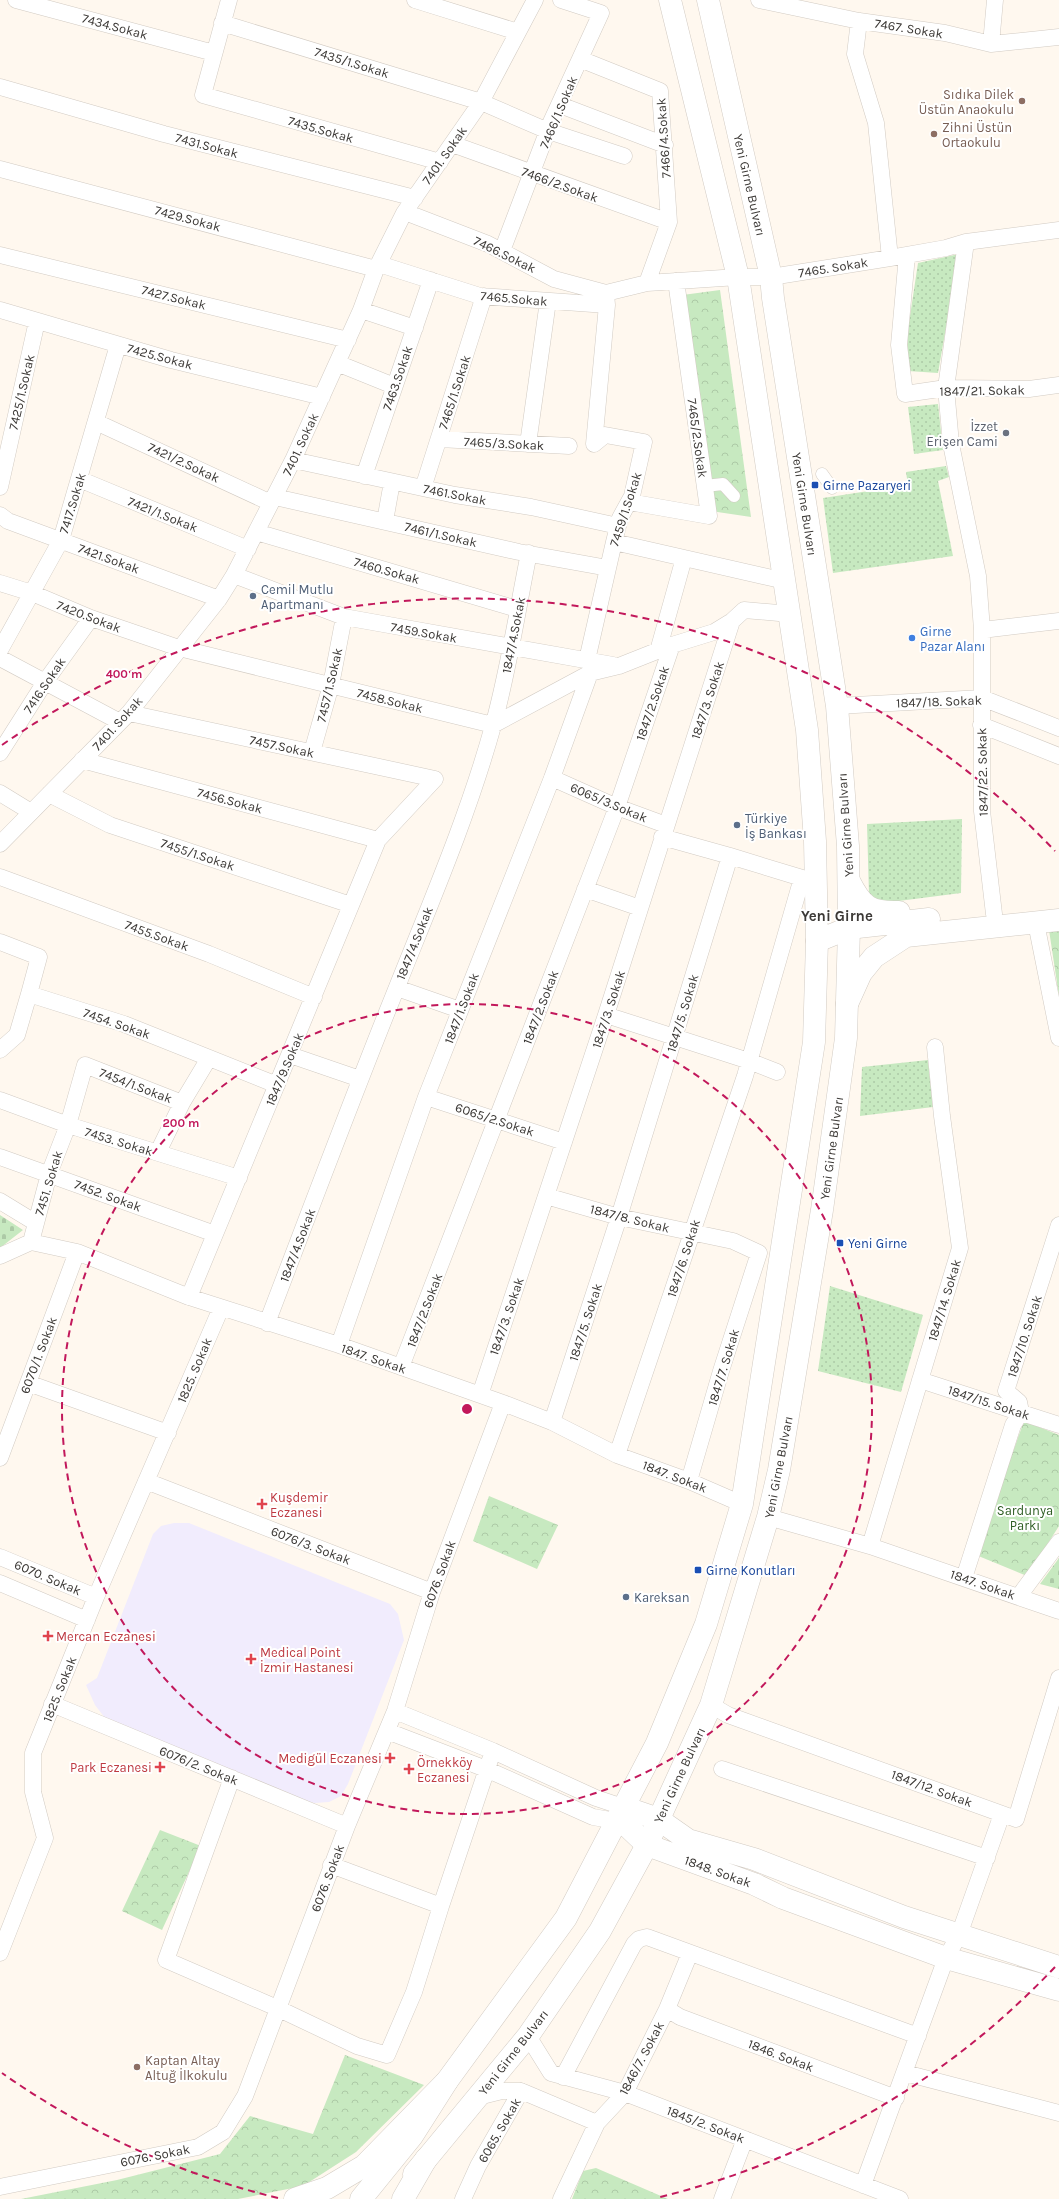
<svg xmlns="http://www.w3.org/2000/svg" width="1059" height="2199" viewBox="0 0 1059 2199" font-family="Karla,sans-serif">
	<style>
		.medical { fill: #f1ecfd }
		.grass { fill: url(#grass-dots) }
		.forest { fill: url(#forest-crowns) }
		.cemetery { fill: url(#cemetery-stones) }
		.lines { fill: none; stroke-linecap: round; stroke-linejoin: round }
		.pedestrian-casing { stroke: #d2cbc3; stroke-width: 13 }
		.minor-casing { stroke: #d2cbc3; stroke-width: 17 }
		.secondary-casing { stroke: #d2cbc3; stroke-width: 23 }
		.primary-casing { stroke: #d2cbc3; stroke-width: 23 }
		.trunk-casing { stroke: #d2cbc3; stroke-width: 23 }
		.pedestrian { stroke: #fff; stroke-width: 12 }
		.minor { stroke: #fff; stroke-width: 16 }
		.secondary { stroke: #fff; stroke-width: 22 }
		.primary { stroke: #fff; stroke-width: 22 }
		.trunk { stroke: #fff; stroke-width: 22 }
		.ring { fill: none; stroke: #c2185b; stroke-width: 2; stroke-dasharray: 7 5 }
		.education-dot { fill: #8d6e63; stroke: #fff; stroke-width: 1.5 }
		.worship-dot { fill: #6b7280; stroke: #fff; stroke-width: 1.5 }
		.transit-dot { fill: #1a4fb4; stroke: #fff; stroke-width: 1.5 }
		.service-dot { fill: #5c6f8a; stroke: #fff; stroke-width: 1.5 }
		.shop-dot { fill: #3f7fe0; stroke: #fff; stroke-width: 1.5 }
		.health-dot { fill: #e0444e; stroke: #fff; stroke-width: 1.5 }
		.labels { text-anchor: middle; stroke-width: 4; stroke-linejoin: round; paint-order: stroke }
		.street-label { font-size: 13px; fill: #3c3936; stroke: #fff }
		.education-label { font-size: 13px; fill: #785e54; stroke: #fff; text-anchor: start }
		.worship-label { font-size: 13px; fill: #5b616d; stroke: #fff; text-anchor: end }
		.transit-label { font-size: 13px; fill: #164399; stroke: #fff; text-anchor: start }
		.service-label { font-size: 13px; fill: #4e5e75; stroke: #fff; text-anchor: start }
		.shop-label { font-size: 13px; fill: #366cbe; stroke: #fff; text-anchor: start }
		.health-label { font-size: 13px; fill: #be3a42; stroke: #fff; text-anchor: start }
		.park-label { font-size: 13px; fill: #2f5e24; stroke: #fff }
		.quarter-label { font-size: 15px; font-weight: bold; fill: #3c3936; stroke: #fff }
		.centre { fill: #c2185b; stroke: #fff; stroke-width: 2 }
		.ring-label { font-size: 12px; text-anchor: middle; font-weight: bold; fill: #c2185b; stroke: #fff; stroke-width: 4; stroke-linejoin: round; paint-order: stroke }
	</style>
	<defs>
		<pattern id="grass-dots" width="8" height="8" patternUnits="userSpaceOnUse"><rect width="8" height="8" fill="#c7e9c0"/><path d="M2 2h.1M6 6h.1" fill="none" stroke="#acc9a6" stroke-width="1.8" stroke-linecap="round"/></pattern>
		<pattern id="forest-crowns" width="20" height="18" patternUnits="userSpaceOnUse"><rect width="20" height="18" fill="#c7e9c0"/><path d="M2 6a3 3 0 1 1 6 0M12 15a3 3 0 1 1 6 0" fill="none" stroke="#acc9a6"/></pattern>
		<pattern id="cemetery-stones" width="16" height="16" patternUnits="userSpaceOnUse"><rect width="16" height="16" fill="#c7e9c0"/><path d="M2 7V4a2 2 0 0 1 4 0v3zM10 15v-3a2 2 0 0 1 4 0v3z" fill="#acc9a6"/></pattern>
	</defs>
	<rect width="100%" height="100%" fill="#fff8ef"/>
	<path class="medical" d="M174 1523H189L390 1604 398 1614 404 1640 348 1784 341 1796 329 1802 315 1803 299 1800 105 1718 95 1705 86 1685 97 1678 153 1534 161 1526Z"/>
	<path class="grass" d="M959 254 938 373 908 371 907 336 918 263Z
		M938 404 943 450 914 454 908 407Z
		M946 466 949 477 938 481 953 556 833 573 823 498 908 485 906 472Z
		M962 819 961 893 883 903 869 895 867 824Z
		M928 1060 933 1107 860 1116 862 1067Z
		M830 1286 923 1315 901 1392 818 1371Z"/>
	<path class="forest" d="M720 290 751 517 704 510 675 296Z
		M1059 929V996L1049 930Z
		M1024 1421 1059 1435V1526L1027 1576 976 1555Z
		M489 1496 558 1525 537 1569 473 1541Z
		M160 1830 201 1846 162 1930 122 1911Z
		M345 2055 424 2085 356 2152 303 2186 238 2199H21L117 2180 220 2154 250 2116 313 2134Z
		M596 2168 668 2199H572L583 2171Z"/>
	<path class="cemetery" d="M0 1215 23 1230 0 1248Z
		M1059 1558V1589L1040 1584Z"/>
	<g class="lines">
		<defs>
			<path id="pedestrian" d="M822 474 832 488
				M705 486 723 484 734 496"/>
			<path id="minor" d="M16 0 214 53
				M229 0 203 95 440 162
				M415 0 518 32
				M759 0 859 21 945 33 991 44 1059 37
				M859 21 855 54 876 123 890 258
				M222 23 481 102 548 131 624 156
				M991 44 995 0
				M580 59 660 91 669 222 647 283
				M0 87 164 134 415 198
				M560 105 665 145
				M452 144 669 222
				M0 169 376 269
				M405 212 488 244 554 279 606 293 647 283 738 277H771L890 258 946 248 966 242 1059 230
				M966 242 946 388 951 444 978 576 982 630V811L994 914
				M502 251 551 122 601 13 561 0
				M0 255 348 340
				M907 255 899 345 905 394 946 388 1029 389 1059 385
				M379 264 480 296 607 305
				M0 310 171 360 322 397
				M361 310 415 328
				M337 363 394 386
				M96 422 271 503
				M439 439 569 446
				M528 444 548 301
				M594 444 607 305 606 294
				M293 460 455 495 531 507 618 526
				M364 476 431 280
				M79 479 248 549
				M0 487 37 321
				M423 488 484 296
				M275 497 519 552 608 568
				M629 502 709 516 676 281
				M0 515 8 521 219 599
				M385 521 392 482
				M256 532 517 609
				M614 542 785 581
				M234 575 344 617 613 665
				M0 583 32 593 91 618 179 648 493 725 590 673 619 666 672 645 714 632 732 621 744 610 790 614
				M982 630 1059 621
				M0 650 61 540 118 345
				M658 651 684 558
				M0 658 120 722
				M587 660 614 542 620 518 632 496 644 442 605 435 594 444
				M837 706 982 698 1059 728
				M129 713 435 779
				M981 725 1059 756
				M312 752 331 685 344 617
				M0 753 45 682 91 618
				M82 760 378 840
				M552 778 617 807 666 825
				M0 793 31 812
				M49 794 110 825 351 905
				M662 837 730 856
				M0 844 129 713 219 599 234 575 293 460 361 310 376 269 404 213 481 102 535 0
				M0 877 209 954 314 997
				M585 889 640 908
				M1036 923 1059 1038
				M0 942 39 957 29 994 124 1024 277 1085
				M397 988 460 1010
				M606 1015 749 1061 777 1072
				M0 1050 17 1035 29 994
				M290 1055 360 1079
				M426 1097 564 1142
				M0 1100 68 1125 239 1178
				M158 1152 182 1103 209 1058
				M0 1157 215 1234
				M546 1196 619 1217 733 1241 759 1253 721 1371 689 1481
				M0 1201 36 1223
				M31 1242 49 1174 68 1125 85 1065 182 1103
				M0 1256 31 1242 77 1252 189 1297 339 1345 503 1403 552 1422 617 1455 689 1481 742 1504
				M189 1297 378 840 435 779
				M267 1323C308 1216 348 1109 391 1002 427 911 467 820 493 726 509 669 517 611 529 553
				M339 1345 426 1097 552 778 590 673
				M401 1367 617 807 672 645
				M920 1380 1059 1425
				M28 1383 168 1433
				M480 1395 606 1015 732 621
				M552 1422 619 1217 730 856 802 878 745 1076 617 1455
				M0 1458 77 1252
				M146 1481 432 1592
				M768 1517 870 1546 1059 1611
				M870 1546 960 1248 942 1116 935 1047
				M0 1557 96 1597
				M964 1578 1013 1425 1021 1412 1019 1402 1006 1391 1059 1225
				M0 1583 87 1620
				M1019 1596 1059 1542
				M52 1704 347 1826
				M711 1705 728 1715 1016 1819 1059 1678
				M395 1711 493 1751 596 1798 623 1807
				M387 1731 486 1769 593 1817 616 1821
				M722 1769 987 1858
				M232 1778 166 1960 277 2008 357 2046 387 2055 414 1992 441 1906
				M331 1865 441 1906 493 1751
				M0 1953 45 1838 33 1792V1753L96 1597 221 1308
				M667 2009 680 2017 896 2098
				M528 2036 551 2073 625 2093 900 2199
				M905 2073 1059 2113
				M563 2077 634 1944 639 1939 647 1937 918 2036
				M478 2097 502 2091H521
				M863 2185 946 1958 959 1935 1002 1814
				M0 2187 198 2147 223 2132 245 2096 347 1826 395 1711 432 1592 503 1403
				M463 2199 478 2166 521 2091 597 2123
				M561 2199 597 2123 625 2093 667 2009 690 1953
				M722 2199 745 2139"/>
			<path id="secondary" d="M849 881C862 907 870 913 899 912
				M817 941 849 928 929 919
				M847 1004 861 973 874 957 906 936 1059 920
				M623 1807 658 1819 688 1840 754 1859 904 1917 1059 1967
				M616 1821 628 1827 647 1845 754 1884 783 1898 946 1958 1059 1990"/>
			<path id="primary" d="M414 2174 528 2036 600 1931 647 1845 711 1705 768 1517 779 1470 822 1210 846 1038 849 928 848 846 837 706 773 298 771 277 708 0
				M361 2199 412 2136 447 2081 566 1918 657 1743 706 1624 742 1504 814 1042 817 941 815 841 807 730 738 277 670 0"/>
			<path id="trunk" d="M295 2199 327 2188 364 2166 447 2081
				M403 2199 426 2159"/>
		</defs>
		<use href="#pedestrian" class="pedestrian-casing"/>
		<use href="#minor" class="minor-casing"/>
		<use href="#secondary" class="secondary-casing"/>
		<use href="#primary" class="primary-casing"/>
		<use href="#trunk" class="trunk-casing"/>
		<use href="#pedestrian" class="pedestrian"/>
		<use href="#minor" class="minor"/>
		<use href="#secondary" class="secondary"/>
		<use href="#primary" class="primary"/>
		<use href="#trunk" class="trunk"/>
	</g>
	<g class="ring">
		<circle cx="467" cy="1409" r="405"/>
		<path d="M1055 1967A811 811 0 0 1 656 2198M278 2198A811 811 0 0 1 2 2073M2 745A811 811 0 0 1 1055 851"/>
	</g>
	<g class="education-dot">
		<circle cx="1022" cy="101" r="4"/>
		<circle cx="934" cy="134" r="4"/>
		<circle cx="137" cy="2067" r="4"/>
	</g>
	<circle class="worship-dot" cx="1006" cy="433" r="4"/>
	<g class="transit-dot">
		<rect x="811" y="481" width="8" height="8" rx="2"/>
		<rect x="836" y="1239" width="8" height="8" rx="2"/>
		<rect x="694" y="1566" width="8" height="8" rx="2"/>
	</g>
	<g class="service-dot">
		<circle cx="253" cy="596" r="4"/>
		<circle cx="737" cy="825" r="4"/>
		<circle cx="626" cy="1597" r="4"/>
	</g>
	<circle class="shop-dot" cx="912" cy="638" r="4"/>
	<g class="health-dot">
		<path d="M260 1498h4v4h4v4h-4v4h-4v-4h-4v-4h4z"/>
		<path d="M46 1630h4v4h4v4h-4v4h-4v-4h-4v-4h4z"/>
		<path d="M249 1653h4v4h4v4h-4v4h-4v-4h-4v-4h4z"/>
		<path d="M388 1752h4v4h4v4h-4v4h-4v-4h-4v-4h4z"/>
		<path d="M158 1761h4v4h4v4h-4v4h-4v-4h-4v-4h4z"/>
		<path d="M407 1763h4v4h4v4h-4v4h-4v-4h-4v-4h4z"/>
	</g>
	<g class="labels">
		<g class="street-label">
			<text transform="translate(115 26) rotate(15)" y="5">7434.Sokak</text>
			<text transform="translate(909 28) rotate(9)" y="5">7467. Sokak</text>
			<text transform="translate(352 62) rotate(17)" y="5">7435/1.Sokak</text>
			<text transform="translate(558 112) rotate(-67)" y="5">7466/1.Sokak</text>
			<text transform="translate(321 129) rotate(16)" y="5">7435.Sokak</text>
			<text transform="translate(663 138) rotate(-94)" y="5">7466/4.Sokak</text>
			<text transform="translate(207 145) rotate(15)" y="5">7431.Sokak</text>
			<text transform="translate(444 155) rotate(-55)" y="5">7401. Sokak</text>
			<text transform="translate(560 184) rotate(20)" y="5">7466/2.Sokak</text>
			<text transform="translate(750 185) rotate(77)" y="5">Yeni Girne Bulvarı</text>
			<text transform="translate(188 218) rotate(15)" y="5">7429.Sokak</text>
			<text transform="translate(505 254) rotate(26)" y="5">7466.Sokak</text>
			<text transform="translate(833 267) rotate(-9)" y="5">7465. Sokak</text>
			<text transform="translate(174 297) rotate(14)" y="5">7427.Sokak</text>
			<text transform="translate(514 298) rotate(5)" y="5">7465.Sokak</text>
			<text transform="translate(160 356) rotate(15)" y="5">7425.Sokak</text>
			<text transform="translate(397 378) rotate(-71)" y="5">7463.Sokak</text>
			<text transform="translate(982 390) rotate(-1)" y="5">1847/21. Sokak</text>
			<text transform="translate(21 392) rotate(-77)" y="5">7425/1.Sokak</text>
			<text transform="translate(454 392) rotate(-72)" y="5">7465/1.Sokak</text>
			<text transform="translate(698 438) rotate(82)" y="5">7465/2.Sokak</text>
			<text transform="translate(504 443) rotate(3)" y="5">7465/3.Sokak</text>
			<text transform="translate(300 444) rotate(-65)" y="5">7401. Sokak</text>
			<text transform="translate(184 462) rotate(25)" y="5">7421/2.Sokak</text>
			<text transform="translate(455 494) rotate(11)" y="5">7461.Sokak</text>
			<text transform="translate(72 503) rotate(-73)" y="5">7417.Sokak</text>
			<text transform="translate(805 504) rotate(81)" y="5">Yeni Girne Bulvarı</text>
			<text transform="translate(625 509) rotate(-72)" y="5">7459/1.Sokak</text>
			<text transform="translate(163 514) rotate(22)" y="5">7421/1.Sokak</text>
			<text transform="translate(441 534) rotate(13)" y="5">7461/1.Sokak</text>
			<text transform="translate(109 558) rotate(20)" y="5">7421.Sokak</text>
			<text transform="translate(387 570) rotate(16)" y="5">7460.Sokak</text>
			<text transform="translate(89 616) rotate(21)" y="5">7420.Sokak</text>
			<text transform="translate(424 632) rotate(10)" y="5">7459.Sokak</text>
			<text transform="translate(513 635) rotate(-79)" y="5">1847/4.Sokak</text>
			<text transform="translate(44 685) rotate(-56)" y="5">7416.Sokak</text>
			<text transform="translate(329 685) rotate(-77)" y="5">7457/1.Sokak</text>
			<text transform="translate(390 700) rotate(14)" y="5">7458.Sokak</text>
			<text transform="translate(707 700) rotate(-72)" y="5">1847/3. Sokak</text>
			<text transform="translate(939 701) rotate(-2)" y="5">1847/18. Sokak</text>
			<text transform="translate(652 703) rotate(-71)" y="5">1847/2.Sokak</text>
			<text transform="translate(117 723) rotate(-48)" y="5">7401. Sokak</text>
			<text transform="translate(282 746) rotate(12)" y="5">7457.Sokak</text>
			<text transform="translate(982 772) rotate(-91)" y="5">1847/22. Sokak</text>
			<text transform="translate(230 800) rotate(15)" y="5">7456.Sokak</text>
			<text transform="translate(609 802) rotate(23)" y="5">6065/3.Sokak</text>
			<text transform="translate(845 825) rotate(-94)" y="5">Yeni Girne Bulvarı</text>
			<text transform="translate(198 854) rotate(18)" y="5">7455/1.Sokak</text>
			<text transform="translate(157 935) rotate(20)" y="5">7455.Sokak</text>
			<text transform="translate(414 943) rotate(-68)" y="5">1847/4.Sokak</text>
			<text transform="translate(540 1007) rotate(-69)" y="5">1847/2.Sokak</text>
			<text transform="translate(461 1008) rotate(-69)" y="5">1847/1.Sokak</text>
			<text transform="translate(608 1009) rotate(-72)" y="5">1847/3. Sokak</text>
			<text transform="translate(682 1013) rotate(-73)" y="5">1847/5. Sokak</text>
			<text transform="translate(117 1023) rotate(19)" y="5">7454. Sokak</text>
			<text transform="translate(284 1069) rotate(-67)" y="5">1847/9.Sokak</text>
			<text transform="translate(136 1085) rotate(21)" y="5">7454/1.Sokak</text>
			<text transform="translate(495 1119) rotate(18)" y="5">6065/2.Sokak</text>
			<text transform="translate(119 1141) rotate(17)" y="5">7453. Sokak</text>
			<text transform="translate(831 1148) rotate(-82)" y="5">Yeni Girne Bulvarı</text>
			<text transform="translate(48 1183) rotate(-73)" y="5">7451. Sokak</text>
			<text transform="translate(108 1195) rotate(20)" y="5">7452. Sokak</text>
			<text transform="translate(630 1218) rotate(14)" y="5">1847/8. Sokak</text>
			<text transform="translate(297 1245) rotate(-69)" y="5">1847/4.Sokak</text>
			<text transform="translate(683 1258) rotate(-72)" y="5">1847/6. Sokak</text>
			<text transform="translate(944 1300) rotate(-73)" y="5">1847/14. Sokak</text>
			<text transform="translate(424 1310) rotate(-69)" y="5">1847/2.Sokak</text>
			<text transform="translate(506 1316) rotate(-71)" y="5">1847/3. Sokak</text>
			<text transform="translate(585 1322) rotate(-72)" y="5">1847/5. Sokak</text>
			<text transform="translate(1024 1336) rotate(-72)" y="5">1847/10. Sokak</text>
			<text transform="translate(38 1355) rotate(-69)" y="5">6070/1. Sokak</text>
			<text transform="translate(374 1358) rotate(19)" y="5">1847. Sokak</text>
			<text transform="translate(723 1367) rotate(-73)" y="5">1847/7. Sokak</text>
			<text transform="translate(194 1370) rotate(-67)" y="5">1825. Sokak</text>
			<text transform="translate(989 1402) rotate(18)" y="5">1847/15. Sokak</text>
			<text transform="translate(778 1467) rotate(-79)" y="5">Yeni Girne Bulvarı</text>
			<text transform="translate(675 1476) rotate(21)" y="5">1847. Sokak</text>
			<text transform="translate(311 1545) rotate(21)" y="5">6076/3. Sokak</text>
			<text transform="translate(439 1574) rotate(-70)" y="5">6076. Sokak</text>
			<text transform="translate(48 1577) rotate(23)" y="5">6070. Sokak</text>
			<text transform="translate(983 1584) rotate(19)" y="5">1847. Sokak</text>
			<text transform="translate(59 1689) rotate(-68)" y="5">1825. Sokak</text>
			<text transform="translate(199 1765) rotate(22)" y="5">6076/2. Sokak</text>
			<text transform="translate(679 1775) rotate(-65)" y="5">Yeni Girne Bulvarı</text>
			<text transform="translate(932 1788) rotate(20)" y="5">1847/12. Sokak</text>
			<text transform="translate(718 1871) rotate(20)" y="5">1848. Sokak</text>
			<text transform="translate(327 1878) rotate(-69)" y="5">6076. Sokak</text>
			<text transform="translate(513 2052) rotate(-52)" y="5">Yeni Girne Bulvarı</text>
			<text transform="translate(781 2055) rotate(21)" y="5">1846. Sokak</text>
			<text transform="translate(641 2058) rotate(-62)" y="5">1846/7. Sokak</text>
			<text transform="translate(706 2124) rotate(21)" y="5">1845/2. Sokak</text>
			<text transform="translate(499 2130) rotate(-60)" y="5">6065. Sokak</text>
			<text transform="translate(155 2155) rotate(-11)" y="5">6076. Sokak</text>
		</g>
		<g class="education-label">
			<text x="1014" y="99" text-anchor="end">Sıdıka Dilek<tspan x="1014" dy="15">Üstün Anaokulu</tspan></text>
			<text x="942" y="132">Zihni Üstün<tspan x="942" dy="15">Ortaokulu</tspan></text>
			<text x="145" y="2065">Kaptan Altay<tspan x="145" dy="15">Altuğ İlkokulu</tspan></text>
		</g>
		<g class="worship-label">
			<text x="998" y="431">İzzet<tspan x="998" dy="15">Erişen Cami</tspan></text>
		</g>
		<g class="transit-label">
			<text x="823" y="490">Girne Pazaryeri</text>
			<text x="848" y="1248">Yeni Girne</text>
			<text x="706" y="1575">Girne Konutları</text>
		</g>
		<g class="service-label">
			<text x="261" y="594">Cemil Mutlu<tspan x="261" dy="15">Apartmanı</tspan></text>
			<text x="745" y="823">Türkiye<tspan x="745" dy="15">İş Bankası</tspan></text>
			<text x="634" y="1602">Kareksan</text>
		</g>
		<g class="shop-label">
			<text x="920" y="636">Girne<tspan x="920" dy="15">Pazar Alanı</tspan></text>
		</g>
		<g class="health-label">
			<text x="270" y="1502">Kuşdemir<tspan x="270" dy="15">Eczanesi</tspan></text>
			<text x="56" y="1641">Mercan Eczanesi</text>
			<text x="260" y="1657">Medical Point<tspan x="260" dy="15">İzmir Hastanesi</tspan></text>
			<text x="382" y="1763" text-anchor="end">Medigül Eczanesi</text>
			<text x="417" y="1767">Örnekköy<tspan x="417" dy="15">Eczanesi</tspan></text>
			<text x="152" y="1772" text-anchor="end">Park Eczanesi</text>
		</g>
		<g class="park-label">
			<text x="1025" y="1515">Sardunya<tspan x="1025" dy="15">Parkı</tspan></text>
		</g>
		<g class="quarter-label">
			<text x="837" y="921">Yeni Girne</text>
		</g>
	</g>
	<circle cx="467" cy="1409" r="6" class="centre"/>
	<g class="ring-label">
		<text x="124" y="678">400 m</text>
		<text x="181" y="1127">200 m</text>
	</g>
</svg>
